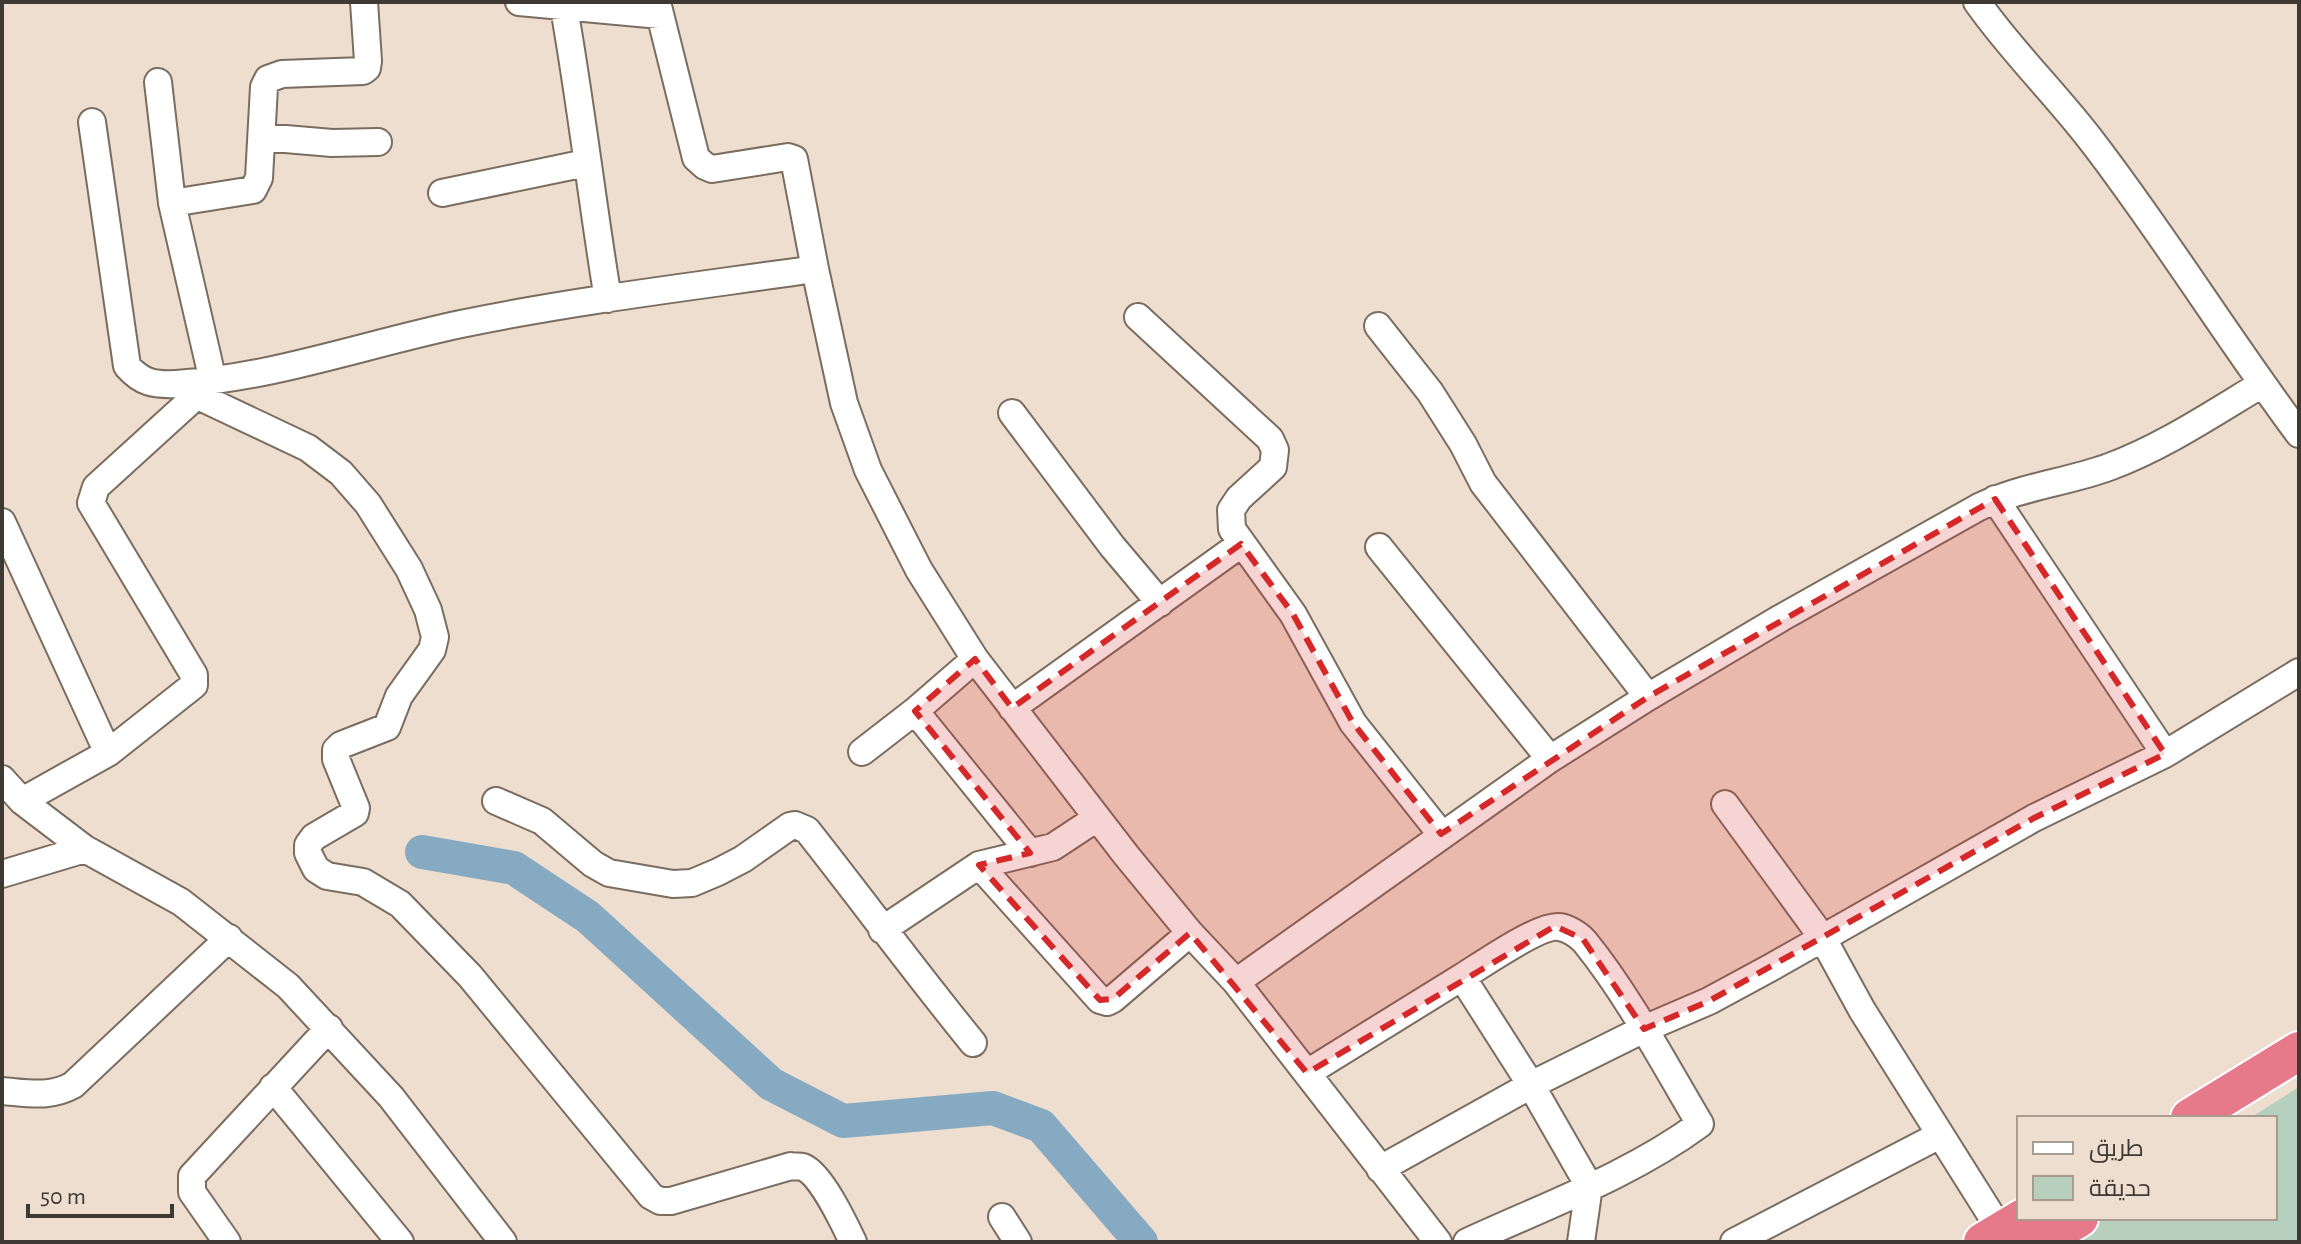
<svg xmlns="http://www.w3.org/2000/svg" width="2301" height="1244" viewBox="0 0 2301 1244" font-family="'Alegreya Sans',Cairo,sans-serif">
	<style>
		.green { fill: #b7d0be }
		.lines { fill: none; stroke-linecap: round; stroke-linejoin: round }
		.river { stroke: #86aac1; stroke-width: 34 }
		.minor-casing { stroke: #7a6c5f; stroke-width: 30 }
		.highway-casing { stroke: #fff; stroke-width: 42 }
		.minor { stroke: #fff; stroke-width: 26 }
		.highway { stroke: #e67a8b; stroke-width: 38 }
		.marked { fill: #d62828; fill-opacity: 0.2; stroke: #d62828; stroke-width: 6; stroke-dasharray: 16 10; stroke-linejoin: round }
	</style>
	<rect width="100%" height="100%" fill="#eedecf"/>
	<path class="green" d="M2299 1087V1242H2052L2090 1218H2275V1118H2250Z"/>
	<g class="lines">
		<path class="river" d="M422 852 514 868 588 917 771 1084 843 1121 993 1108 1041 1126 1141 1242"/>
		<defs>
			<path id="minor" d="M519 2 660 15
				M657 2 696 158 705 166 712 169 788 157 794 159 815 269
				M1977 2C2012 52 2057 95 2094 144 2166 238 2228 339 2299 434
				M564 8C581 104 592 202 608 299
				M158 82 172 203 213 381
				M92 122 127 366C142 383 154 385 176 384 272 378 366 344 461 324 577 300 697 286 815 269L844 403 868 470 919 570 975 659 1126 855 1190 933 1236 982 1438 1242
				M262 137 332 143 378 142
				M442 193 586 163
				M172 203 253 190 259 178 264 87 268 79 282 74 363 71 367 68 368 61 364 2
				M1138 317 1270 439 1275 450 1273 467 1239 498 1231 510 1232 529 1293 614 1353 723 1441 834
				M1378 326 1430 392 1463 444 1483 483 1648 697 1550 759
				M198 396 308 448 341 473 368 504 409 569 428 610 435 637 432 650 399 696 387 727 341 745 336 750V759L356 808 355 813 314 837 308 845V853L316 869 327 876 363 882 400 904 470 976 651 1196 660 1201H671L791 1166C795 1167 799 1166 803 1167 821 1174 845 1225 853 1242
				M1012 413 1112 546 1160 603
				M1995 499 2165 754
				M2 522 108 753
				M1648 697 1781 618 1979 507C2022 486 2065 483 2109 467 2163 447 2212 414 2262 384
				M1012 708 1241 544
				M915 711 1030 853
				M862 752 915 711 975 659
				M2 779 22 801 85 849 181 902 288 986 391 1097 503 1242
				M22 801 108 753 194 685V675L91 503 96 487 207 386
				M496 801 542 821 593 864 609 873 673 884 692 883 718 872 743 859 790 826 795 825 807 830C863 901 916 973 973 1043
				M1725 804 1822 937 1862 1010 2001 1231
				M979 865 1100 1000 1107 1002 1113 999 1190 933
				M2 874 85 849
				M882 930 979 865 1053 847 1097 818
				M1236 982 1550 759 1379 547
				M1307 1073 1462 977
				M273 1087 400 1242
				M2 1091C28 1093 50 1098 73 1085L229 938
				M1380 1169 1531 1085 1644 1029 1709 1001 1770 968 2034 818 2165 754 2299 672
				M1002 1217 1018 1242
				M227 1242 192 1192V1176L329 1028
				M1467 1242C1545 1206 1631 1175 1700 1124 1665 1065 1628 995 1585 942 1579 935 1568 928 1559 927 1540 924 1480 966 1462 977L1531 1085 1589 1186 1581 1242
				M1734 1242 1938 1136"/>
			<path id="highway" d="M2190 1118 2299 1051
				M1983 1242 2023 1218
				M2039 1242 2079 1218"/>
		</defs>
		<use href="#minor" class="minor-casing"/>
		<use href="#highway" class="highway-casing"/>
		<use href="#minor" class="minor"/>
		<use href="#highway" class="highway"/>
	</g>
	<path class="marked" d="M1995 499 2165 754 2034 818 1709 1001 1644 1029 1583 939 1555 926 1307 1073 1190 933 1113 999 1100 1000 979 865 1030 853 915 711 975 659 1012 708 1241 544 1293 614 1353 723 1441 834 1648 697Z"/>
	<rect width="2301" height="1244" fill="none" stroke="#3f3933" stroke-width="8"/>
	<rect x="2017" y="1116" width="260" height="104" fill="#eedecf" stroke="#a89c91" stroke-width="2"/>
	<rect x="2033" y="1142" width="40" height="12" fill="#ffffff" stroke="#a89c91" stroke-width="2"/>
	<text x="2089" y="1156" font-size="24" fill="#3f3933">طريق</text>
	<rect x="2033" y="1176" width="40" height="24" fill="#b7d0be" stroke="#a89c91" stroke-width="2"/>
	<text x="2089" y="1196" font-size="24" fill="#3f3933">حديقة</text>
	<path d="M28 1204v12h144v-12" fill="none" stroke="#3f3933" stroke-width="4"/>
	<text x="40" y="1204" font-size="24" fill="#3f3933" stroke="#eedecf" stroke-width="6" paint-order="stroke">50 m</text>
</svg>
